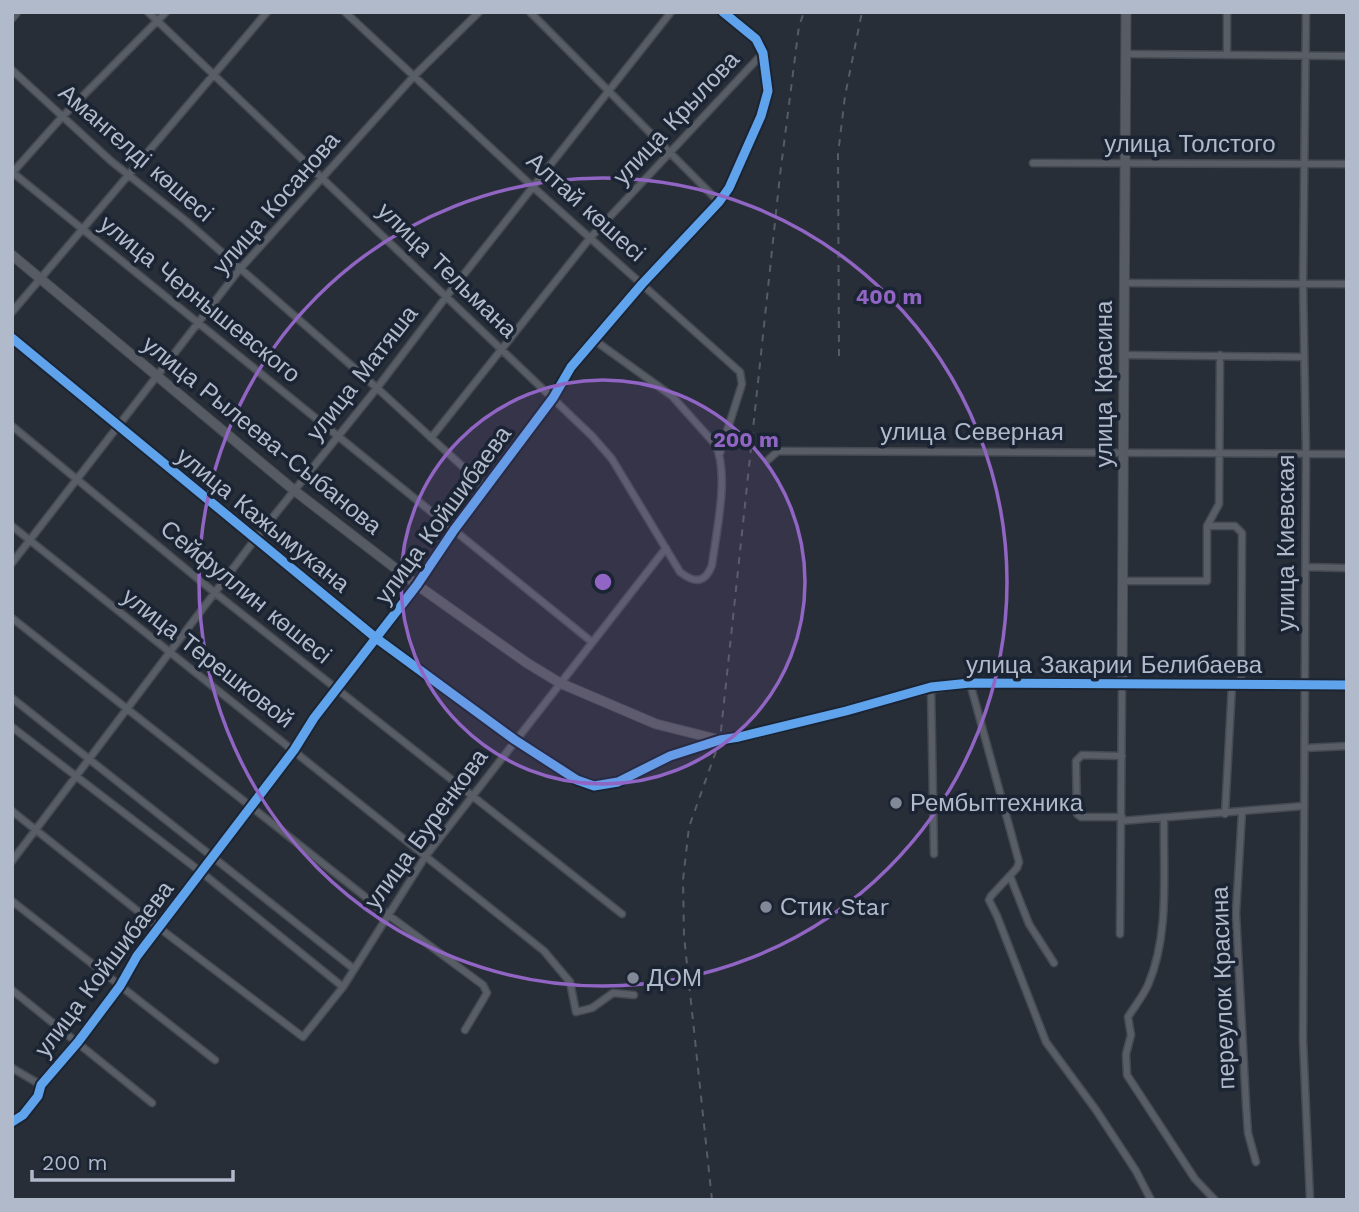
<svg xmlns="http://www.w3.org/2000/svg" width="1359" height="1212" viewBox="0 0 1359 1212" font-family="'Work Sans',sans-serif">
	<style>
		.lines { fill: none; stroke-linecap: round; stroke-linejoin: round }
		.street-casing { stroke: #454951; stroke-width: 9 }
		.secondary-casing { stroke: #454951; stroke-width: 11 }
		.street { stroke: #585d66; stroke-width: 6 }
		.secondary { stroke: #575b64; stroke-width: 9 }
		.rail { stroke: #575b63; stroke-width: 2; stroke-dasharray: 7 7; stroke-linecap: butt }
		.cycleway-casing { stroke: #1b2433; stroke-width: 13 }
		.cycleway { stroke: #60a3ed; stroke-width: 9 }
		.ring { fill: none; stroke: #9165c3; stroke-width: 3.5 }
		.poi-dot { fill: #818997; stroke: #1b2433; stroke-width: 2.5 }
		.labels { text-anchor: middle; stroke-width: 7; stroke-linejoin: round; paint-order: stroke }
		.street-label { font-size: 24px; fill: #b1baca; stroke: #1b2433 }
		.poi-label { font-size: 24px; fill: #b1baca; stroke: #1b2433; text-anchor: start }
		.centre { fill: #9165c3; stroke: #1b2433; stroke-width: 3.5 }
		.ring-label { font-size: 21px; text-anchor: middle; font-weight: bold; fill: #9165c3; stroke: #1b2433; stroke-width: 7; stroke-linejoin: round; paint-order: stroke }
	</style>
	<rect width="100%" height="100%" fill="#282e38"/>
	<g class="lines">
		<defs>
			<path id="street" d="M148 12 592 436 612 459 680 572C694 583 705 584 712 565 716 533 730 472 715 444L672 396 594 340
				M345 12 533 187 740 372 742 384 720 453
				M530 12 719 202
				M1227 12V55
				M1306 12 1303 283 1306 454 1303 1040 1310 1200
				M1126 54 1347 56
				M12 70 111 161 186 221 377 388 486 488
				M1033 163 1347 164
				M12 172 592 642
				M13 172 62 117 166 12
				M1124 283 1347 284
				M12 312 267 12
				M12 338 376 638 515 740 577 780 594 786 618 782 670 756 719 740
				M1125 355 1304 357
				M12 426 214 592 622 914
				M431 438 590 238 763 53
				M768 460 778 451 1347 454
				M12 526 544 951 570 982 576 1012 592 1008 613 993 634 995
				M1208 526H1235L1242 533 1241 685
				M12 563 239 270 414 76 479 12
				M1306 567 1347 568
				M1123 581H1207V526L1219 504 1220 355
				M12 618 387 914 483 985 487 993 465 1030
				M970 683 1019 862 1017 868 991 896 989 900 997 916 1046 1042 1096 1110 1136 1171 1151 1200
				M931 688 934 854
				M12 698 354 969
				M12 727 201 872 343 987
				M1305 748 1347 746
				M12 811 158 927 303 1037 343 987 425 857 666 548
				M1242 812 1236 913 1246 1104 1248 1133 1256 1162
				M1225 814 1232 685
				M1122 817H1081L1077 814 1076 761 1082 755 1122 756
				M1164 818C1163 872 1170 934 1148 985 1143 996 1135 1006 1128 1017L1131 1035 1126 1054 1127 1075 1195 1179 1215 1200
				M1121 821 1303 806
				M12 861 256 538 377 388 446 297 671 12
				M1010 876 1029 924 1054 963
				M12 901 215 1060
				M1120 934 1122 685
				M12 990 152 1103
				M12 1068 41 1085
				M12 1122 23 1115 38 1096 41 1085 78 1042 120 986 137 956 294 750 314 718 417 585 454 530 553 398 571 367 642 284 719 202 729 188 761 116 768 91 763 53 756 39 723 12"/>
			<path id="secondary" d="M12 17 16 12
				M12 255 295 491 417 585 527 663 560 683 656 724 720 740 731 739C812 724 889 692 970 683L1347 685
				M1122 685 1126 12"/>
		</defs>
		<use href="#street" class="street-casing"/>
		<use href="#secondary" class="secondary-casing"/>
		<use href="#street" class="street"/>
		<use href="#secondary" class="secondary"/>
		<path class="rail" d="M839 356 838 154 845 96 862 12
			M712 1200 684 936 683 880 689 827 720 740 780 175 799 26 804 12"/>
		<defs>
			<path id="cycleway" d="M12 338 376 638 515 740 577 780 594 786 618 782 670 756 720 740 739 737 846 711 931 687 970 683 1347 685
				M12 1122 23 1115 38 1096 41 1085 78 1042 120 986 137 956 294 750 314 718 417 585 454 530 553 398 571 367 642 284 719 202 729 188 761 116 768 91 763 53 756 39 723 12"/>
		</defs>
		<use href="#cycleway" class="cycleway-casing"/>
		<use href="#cycleway" class="cycleway"/>
	</g>
	<circle cx="603" cy="582" r="202" fill="#9165c3" fill-opacity=".12"/>
	<g class="ring">
		<circle cx="603" cy="582" r="202"/>
		<circle cx="603" cy="582" r="404"/>
	</g>
	<g class="poi-dot">
		<circle cx="896" cy="803" r="7"/>
		<circle cx="766" cy="907" r="7"/>
		<circle cx="633" cy="978" r="7"/>
	</g>
	<g class="labels">
		<g class="street-label">
			<text transform="translate(676 118) rotate(-47)" y="8">улица Крылова</text>
			<text x="1190" y="152">улица Толстого</text>
			<text transform="translate(136 153) rotate(41)" y="8">Амангелді көшесі</text>
			<text transform="translate(276 203) rotate(-49)" y="8">улица Косанова</text>
			<text transform="translate(586 207) rotate(42)" y="8">Алтай көшесі</text>
			<text transform="translate(447 270) rotate(44)" y="8">улица Тельмана</text>
			<text transform="translate(200 299) rotate(39)" y="8">улица Чернышевского</text>
			<text transform="translate(362 373) rotate(-52)" y="8">улица Матяша</text>
			<text transform="translate(1104 384) rotate(-90)" y="8">улица Красина</text>
			<text x="972" y="440">улица Северная</text>
			<text transform="translate(262 435) rotate(39)" y="8">улица Рылеева-Сыбанова</text>
			<text transform="translate(443 515) rotate(-54)" y="8">улица Койшибаева</text>
			<text transform="translate(263 520) rotate(39)" y="8">улица Кажымукана</text>
			<text transform="translate(1286 543) rotate(-90)" y="8">улица Киевская</text>
			<text transform="translate(246 592) rotate(39)" y="8">Сейфуллин көшесі</text>
			<text transform="translate(208 658) rotate(38)" y="8">улица Терешковой</text>
			<text x="1114" y="673">улица Закарии Белибаева</text>
			<text transform="translate(426 829) rotate(-54)" y="8">улица Буренкова</text>
			<text transform="translate(104 969) rotate(-53)" y="8">улица Койшибаева</text>
			<text transform="translate(1223 988) rotate(-92)" y="8">переулок Красина</text>
		</g>
		<g class="poi-label">
			<text x="910" y="811">Рембыттехника</text>
			<text x="780" y="915">Стик Star</text>
			<text x="647" y="986">ДОМ</text>
		</g>
	</g>
	<circle cx="603" cy="582" r="10" class="centre"/>
	<g class="ring-label">
		<text x="889" y="304">400 m</text>
		<text x="746" y="447">200 m</text>
	</g>
	<rect width="1359" height="1212" fill="none" stroke="#b1baca" stroke-width="28"/>
	<path d="M32 1170v10h201v-10" fill="none" stroke="#b1baca" stroke-width="3.5"/>
	<text x="42" y="1170" font-size="21" fill="#b1baca" stroke="#1b2433" stroke-width="5" paint-order="stroke">200 m</text>
</svg>
